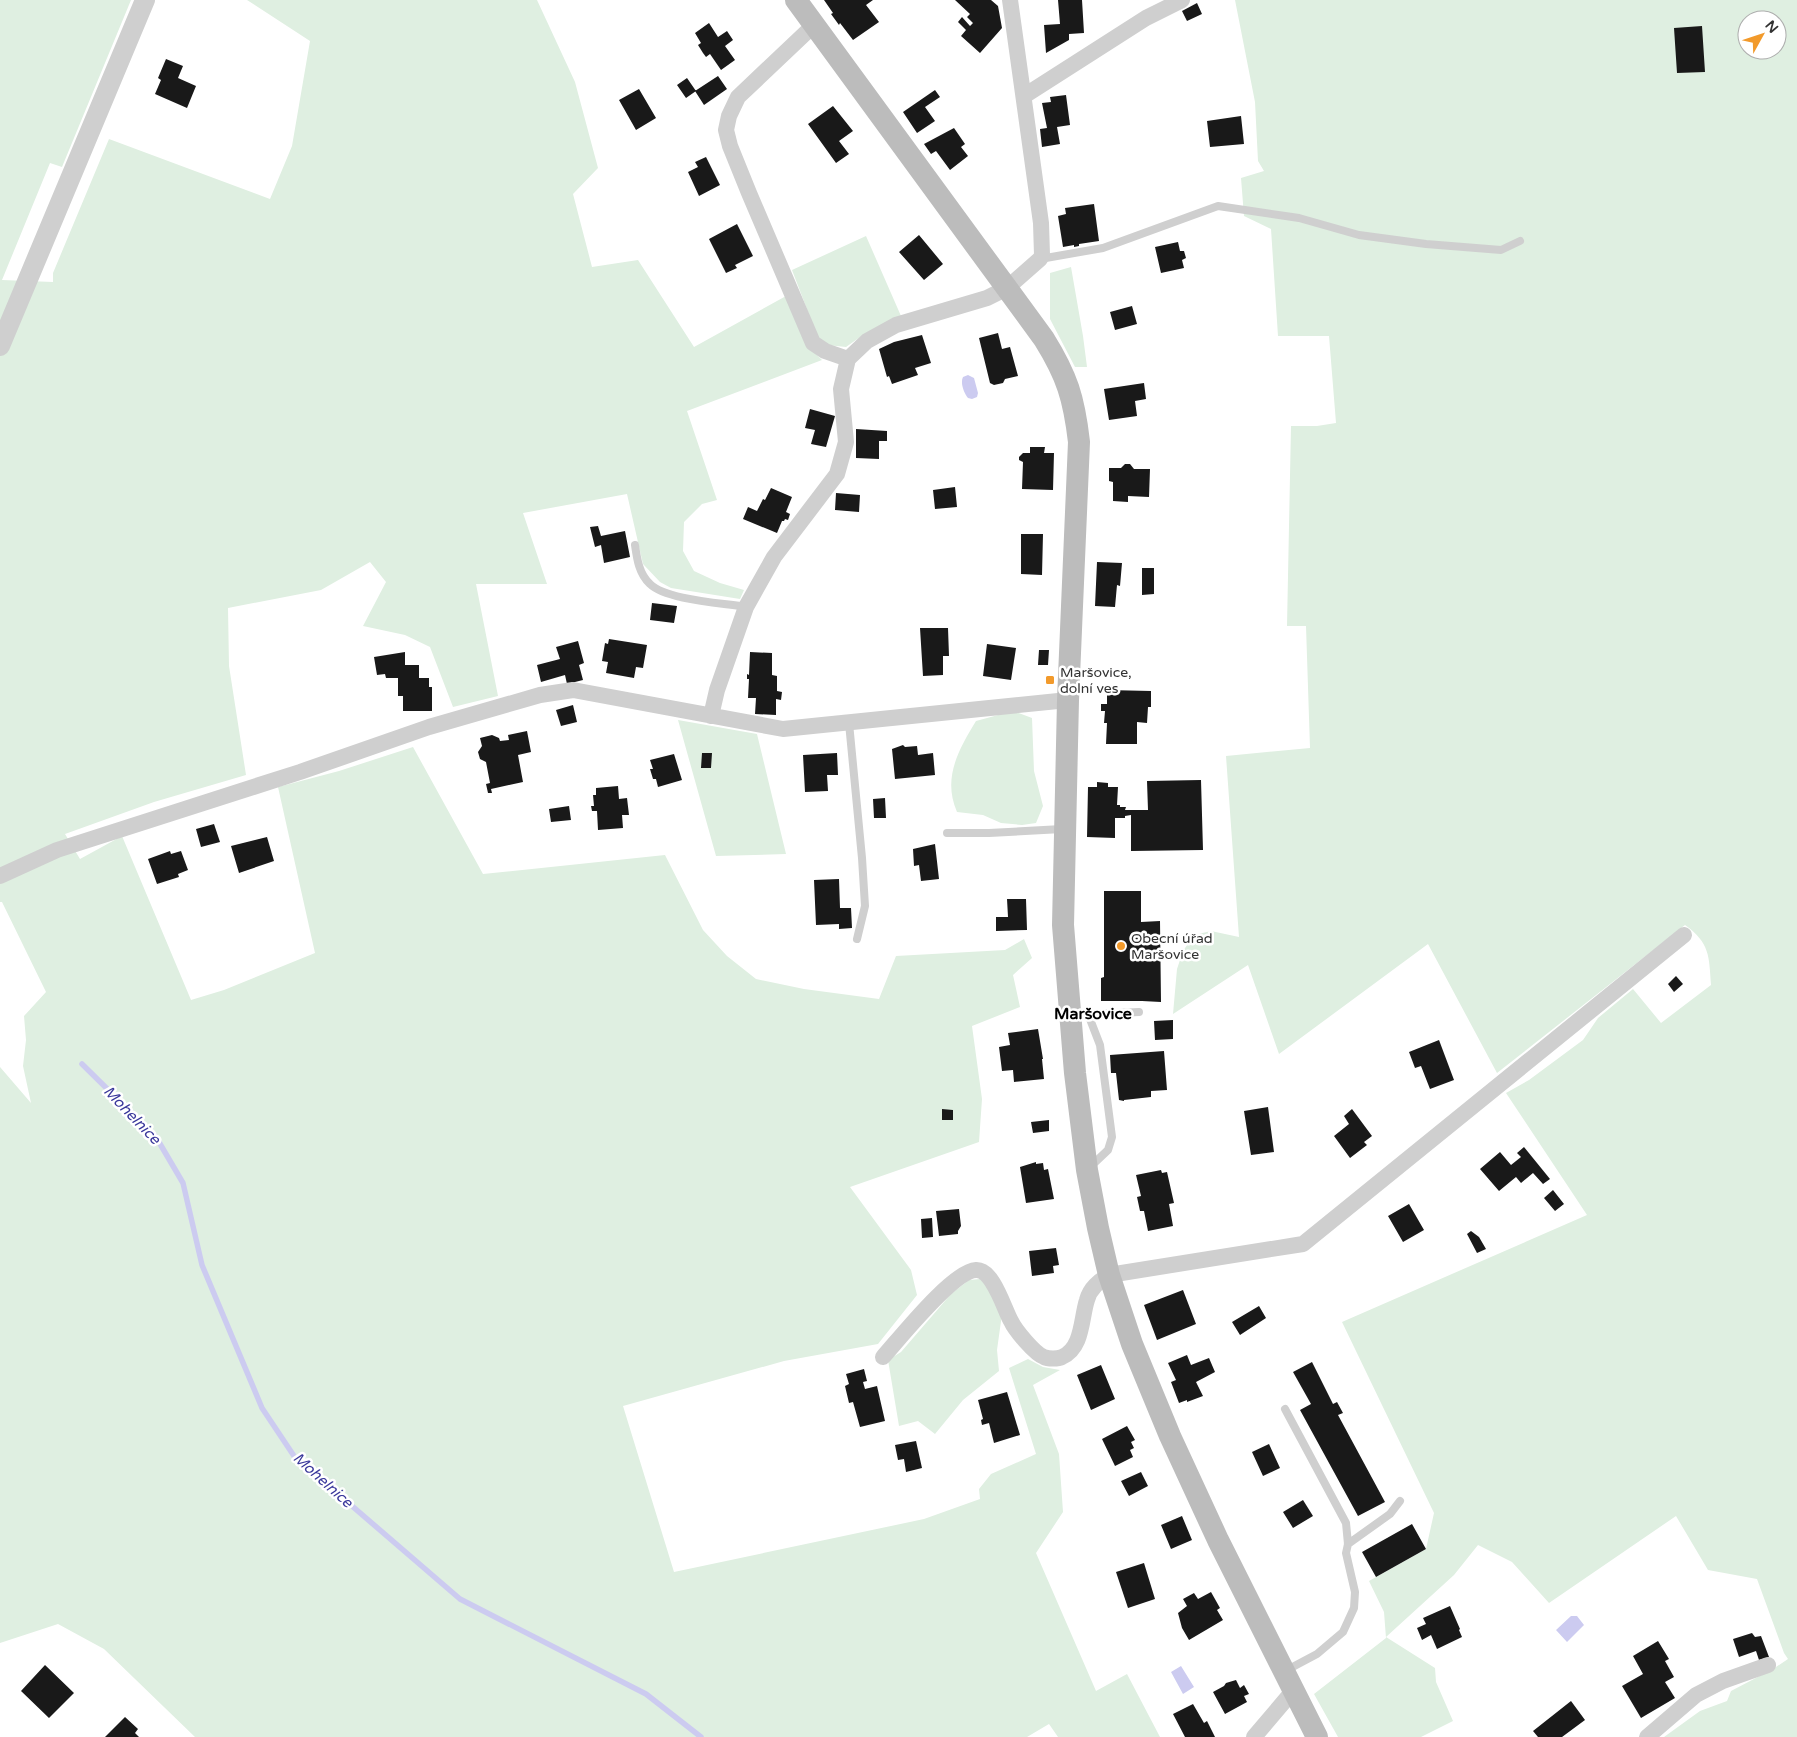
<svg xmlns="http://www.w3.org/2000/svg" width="1797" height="1737" viewBox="0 0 1797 1737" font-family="'Varela Round',sans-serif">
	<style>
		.green { fill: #dfefe1; fill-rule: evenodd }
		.water { fill: #cccbf0 }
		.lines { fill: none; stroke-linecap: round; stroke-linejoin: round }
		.stream { stroke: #cccbf0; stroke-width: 5.5 }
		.building { fill: #191919 }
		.service { stroke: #cfcfcf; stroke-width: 8 }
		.minor { stroke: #cfcfcf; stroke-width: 16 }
		.tertiary { stroke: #cfcfcf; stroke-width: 20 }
		.secondary { stroke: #bcbcbc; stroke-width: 22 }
		.poi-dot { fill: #f29a2b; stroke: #fff; stroke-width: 2 }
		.labels { text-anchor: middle; stroke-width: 5; stroke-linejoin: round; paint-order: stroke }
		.poi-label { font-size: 14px; fill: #323232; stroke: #fff; text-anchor: start }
		.water-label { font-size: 15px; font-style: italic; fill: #3a389b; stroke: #fff }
		.quarter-label { font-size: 16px; font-weight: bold; fill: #000; stroke: #fff }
	</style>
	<rect width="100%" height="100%" fill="#fff"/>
	<path class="green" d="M0 0H131L62 167 50 163 2 280 53 282V273L109 139 270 199 292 146 310 41 247 0H537L575 82 598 168 573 194 592 267 638 260 694 347 786 296 809 347 822 360 687 411 717 500 702 504 684 522 683 551 694 571 720 583 744 590 740 599 671 588 660 582 643 564 627 494 523 513 547 584H476L498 696 453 707 430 647 405 635 363 626 386 582 370 562 321 590 228 608 229 666 246 775 154 802 65 834 80 859 122 836 191 1000 224 990 315 953 278 787 339 771 413 747 483 874 665 855 703 930 727 956 756 979 804 989 879 999 896 956 1005 950 1024 939 1032 958 1013 975 1020 1007 972 1026 982 1099 979 1142 850 1187 911 1270 917 1295 878 1344 784 1361 623 1406 674 1572 924 1519 980 1499 979 1489 991 1474 1036 1454 1009 1368 1028 1359 1043 1367 1060 1370 1033 1385 1059 1454 1063 1512 1036 1553 1096 1691 1127 1674 1160 1737H1058L1049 1724 1027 1737H195L104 1649 58 1624 0 1643V1067L31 1103 23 1066 26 1040 24 1016 46 992 2 902H0Z
		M1235 0H1797V1737H1664L1700 1711 1727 1701 1731 1691 1773 1669 1788 1659 1784 1653 1757 1579 1708 1570 1676 1516 1549 1603 1512 1562 1478 1545 1454 1575 1386 1637 1435 1668 1436 1682 1453 1721 1421 1737H1338L1314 1694 1386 1638 1384 1612 1369 1581 1426 1549 1434 1513 1342 1322 1587 1215 1506 1093 1529 1080 1583 1040 1598 1018 1633 989 1661 1023 1711 985C1709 956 1710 943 1685 925L1497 1073 1428 944 1279 1054 1248 965 1173 1014 1177 969 1183 951 1194 935 1211 931 1239 937 1226 756 1310 748 1306 626H1287L1291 426H1317L1336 423 1329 336H1278L1271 229 1244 216 1241 178 1264 171 1258 161 1255 102ZM1747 20H1777V50H1747Z
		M866 236 901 316 863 335 846 347 827 345 818 338 792 270Z
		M1071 267 1083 336 1087 367H1075L1050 319V273Z
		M1013 711 1032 718 1034 771 1043 806 1036 823 1022 825 1001 823 983 815 957 812C942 778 959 749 976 721Z
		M678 720 757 734 786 854 716 856Z
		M980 1279 991 1288 1002 1314 997 1350 999 1371 963 1400 935 1434 918 1421 899 1426 888 1360 901 1352 951 1294 969 1280Z"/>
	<path class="water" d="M968 375 974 378 978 393 977 397 972 399 968 398C964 393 960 383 963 377Z
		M1571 1616H1577L1584 1625 1567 1642 1556 1630Z
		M1181 1666 1194 1687 1183 1694 1171 1672Z"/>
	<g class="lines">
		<path class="stream" d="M82 1064 156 1137 183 1183 202 1265 262 1408 294 1456 460 1599 646 1694 701 1737"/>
	</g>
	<path class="building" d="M824 0H873L866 5 879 22 853 40 840 23 839 25 831 14 833 13Z
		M955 0H991L998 6 1002 28 980 53 961 36 966 30 958 22 962 17 970 26 973 23 967 17 970 14Z
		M1058 0H1082L1084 33 1069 34V40L1046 53 1044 25 1060 24Z
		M1197 3 1202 14 1187 21 1182 11Z
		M709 23 718 37 727 31 733 40 725 46 735 60 721 70 710 54 706 57 703 53 698 45 701 43 695 33Z
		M1702 26 1705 72 1677 73 1674 28Z
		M166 59 183 66 178 78 196 86 187 108 155 94 161 80 158 78Z
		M718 76 727 89 704 105 695 91Z
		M687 78 696 91 686 98 677 85Z
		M639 89 656 118 636 130 619 100Z
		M935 90 940 97 925 107 935 121 917 133 903 112Z
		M1066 95 1070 125 1057 127 1060 144 1042 147 1040 129 1047 128 1042 103 1051 102 1050 97Z
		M833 106 853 131 839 141 849 154 836 163 808 124Z
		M1241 116 1244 144 1210 147 1207 121Z
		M954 128 965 144 961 147 968 156 950 170 936 151 931 154 924 144Z
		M706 157 720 185 699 196 688 172 698 167 695 162Z
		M1094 204 1099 241 1079 244V246L1074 247V245L1063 247 1058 216 1066 214 1065 208Z
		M737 224 753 256 735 265 737 268 726 273 709 239Z
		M919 235 943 264 924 280 899 252Z
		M1178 242 1180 251H1184L1186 258 1182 260 1184 268 1161 273 1155 247Z
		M1132 306 1137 324 1115 330 1110 312Z
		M998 333 1002 349 1010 347 1018 376 1005 379 1003 383 994 385 990 383 979 338Z
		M922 335 931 363 915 368 918 375 892 384 889 376 887 377 879 349 894 342Z
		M1144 383 1146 399 1135 401 1137 416 1109 420 1104 389Z
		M810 409 835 416 826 447 811 444 815 430 805 428Z
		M856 429 887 431V441H879V459L856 458Z
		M1030 447H1045L1044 453H1054L1053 490 1022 489 1023 462 1019 460V457L1023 453H1030Z
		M1125 464H1130L1134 469H1150L1149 497 1128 496V502L1113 501V482L1109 481V468H1121Z
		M955 487 957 507 935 509 933 490Z
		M771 488 792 497 786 512 790 514 788 520 785 519 784 521H782L777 533 743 519 748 507 757 511 763 499 765 500Z
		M836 493 860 495 859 512 835 510Z
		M598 526 601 536 625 531 630 557 604 563 601 545 595 547 590 527Z
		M1021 534H1043L1042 575 1021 574Z
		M1097 562 1122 563 1120 586 1117 585 1115 607 1095 606Z
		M1142 568H1154V594L1142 595Z
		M652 603 677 606 674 623 650 620Z
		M920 628H948L949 656H943V675L923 676Z
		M609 639 647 645 643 668 636 667 634 678 606 673 608 662 602 661 605 643 608 644Z
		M578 641 584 663 579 665 583 680 567 684 565 675 541 682 537 665 560 659 556 647Z
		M987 644 1016 648 1011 680 983 676Z
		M1039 650H1049L1048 665H1038Z
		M405 652V665H419V678H429V687H432V711H403V696H398V678H386L385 674 377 675 374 657Z
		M750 652 772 653V675L777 676V691L782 692 781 700 776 699V715L755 714 756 698H748L749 679H747V674L749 675Z
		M1107 690 1151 691V707H1148L1147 723 1137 722V744H1106L1107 723H1104L1105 711H1101V704H1107Z
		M573 705 577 722 561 726 556 710Z
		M527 731 531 752 518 755 523 782 491 789 492 793H488L486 784 490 783 486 762 480 759 478 752 482 746 480 738 492 735 499 738 500 741 509 740 508 735Z
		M903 745 905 747 917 746 918 755 933 753 935 775 895 779 892 749Z
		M702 753H712L711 768H701Z
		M837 753 838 775H827L828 791 805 792 803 755Z
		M674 754 682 780 658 787 656 779H653L650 769H653L650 760Z
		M1201 780 1203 850 1131 851V815L1125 816V818H1115V838L1087 837 1088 787H1097V782L1108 783V787H1118L1117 805H1120V807H1126L1125 810H1148L1147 781Z
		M618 786 619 799 627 798 629 815H622L623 828 598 830 597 811H592L591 806H594L593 795H596V788Z
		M885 798 886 818H874L873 799Z
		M569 806 571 820 551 822 549 809Z
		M214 824 220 842 201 847 196 829Z
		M267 837 274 861 239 873 231 846Z
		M935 844 939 879 921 881 919 865 914 866 913 849Z
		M170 851 171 854 181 851 188 870 178 874 179 877 157 884 148 859Z
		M839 879 840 908H851L852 928 839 929V924L816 925 814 880Z
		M1104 891H1141V922L1160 921 1161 1002 1142 1001H1101V978L1104 977Z
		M1007 899H1026L1027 930 996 931V917H1008Z
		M1676 976 1683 984 1674 992 1668 984Z
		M1173 1020V1039L1155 1040 1154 1021Z
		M1038 1029 1043 1059H1042L1044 1079 1014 1082 1013 1070 1002 1071 999 1047 1010 1045 1008 1033Z
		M1439 1040 1454 1080 1430 1089 1421 1066 1415 1068 1409 1052Z
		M1164 1051 1167 1090 1151 1091V1097L1124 1100V1101L1119 1100 1116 1073H1111L1110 1055Z
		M1268 1107 1274 1152 1251 1155 1244 1111Z
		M942 1109 953 1110V1120H942Z
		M1352 1109 1372 1136 1364 1142 1367 1145 1350 1158 1334 1136 1349 1124 1344 1116Z
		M1049 1120V1131L1033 1133 1031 1122Z
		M1524 1147 1550 1179 1543 1184 1533 1173 1521 1183 1516 1177 1499 1191 1480 1169 1500 1152 1511 1165 1521 1157 1517 1153Z
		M1036 1162V1164L1043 1163 1044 1170 1048 1169 1054 1199 1026 1203 1020 1167Z
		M1161 1170 1162 1173 1167 1172 1174 1203 1169 1204 1173 1226 1148 1231 1144 1211H1140L1137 1197 1141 1196 1136 1175Z
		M1553 1190 1564 1204 1555 1211 1544 1198Z
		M1409 1204 1424 1230 1403 1242 1388 1216Z
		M959 1209 961 1226 958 1231V1234L939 1236 936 1211Z
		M932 1218 933 1237 922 1238 921 1219Z
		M1471 1231 1479 1237 1486 1249 1477 1253 1467 1234Z
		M1056 1248 1059 1265 1053 1266 1054 1273 1032 1276 1029 1251Z
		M1183 1290 1196 1324 1157 1340 1144 1305Z
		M1259 1306 1266 1318 1240 1335 1232 1322Z
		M1187 1355 1191 1365 1209 1358 1215 1372 1196 1382 1203 1396 1187 1402V1400L1179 1403 1171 1382 1176 1380 1168 1363Z
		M1312 1362 1333 1404 1337 1402 1343 1413 1338 1415 1385 1502 1358 1516 1300 1410 1311 1404 1293 1372Z
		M1101 1365 1115 1399 1091 1410 1077 1375Z
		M864 1369 867 1381 863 1382 865 1389 877 1386 885 1421 860 1427 853 1402 849 1403 845 1386 849 1384 846 1374Z
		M1007 1392 1020 1435 994 1443 989 1423 982 1425 981 1420 983 1419 978 1400Z
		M1127 1426 1135 1440 1131 1442 1134 1448 1130 1450 1133 1457 1115 1466 1102 1439Z
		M916 1441 922 1468 906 1472 904 1459 898 1460 895 1445Z
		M1269 1444 1280 1468 1263 1476 1252 1452Z
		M1141 1472 1148 1486 1129 1496 1121 1481Z
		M1303 1500 1313 1516 1293 1528 1283 1512Z
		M1182 1516 1192 1540 1171 1549 1161 1525Z
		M1412 1524 1426 1549 1376 1577 1362 1552Z
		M1144 1563 1155 1599 1128 1608 1116 1572Z
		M1211 1592 1220 1608 1217 1610 1223 1620 1189 1640 1182 1628 1178 1613 1187 1606 1183 1599 1194 1593 1198 1599Z
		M1450 1606 1460 1629 1459 1630 1462 1637 1437 1649 1431 1635 1422 1640 1417 1628 1426 1624 1423 1618Z
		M1752 1633 1755 1637 1761 1636 1769 1657 1759 1660 1756 1651 1739 1657 1733 1639Z
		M1658 1641 1669 1659 1665 1661 1674 1677 1665 1682 1675 1698 1641 1718 1622 1686 1643 1674 1633 1656Z
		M45 1665 74 1693 49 1718 21 1691Z
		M1236 1680 1240 1688 1244 1685 1249 1694 1244 1696 1247 1702 1225 1714 1213 1692 1224 1686 1226 1683Z
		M1571 1701 1585 1720 1562 1737H1538L1533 1731Z
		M1193 1704 1204 1723 1207 1721 1215 1737H1185L1173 1714Z
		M125 1717 138 1729 135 1733 139 1737H105Z"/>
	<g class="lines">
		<path class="service" d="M1040 259 1103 248 1218 206 1299 218 1359 235 1426 244 1501 250 1520 241
			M635 545C637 559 639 574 650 584 666 600 723 603 746 607
			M849 723 862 858 865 906 857 939
			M947 833H989L1062 829
			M1088 1014 1100 1045 1112 1137 1108 1150 1090 1167
			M1071 1015 1139 1012
			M1285 1409 1346 1523 1348 1544 1346 1553 1355 1592 1354 1608 1343 1632 1317 1654 1285 1671
			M1348 1544 1390 1514 1400 1501"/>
		<path class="minor" d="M814 25 738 97 729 116 726 130 730 146 749 193 813 343 825 351 848 359
			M1024 96 1146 18 1182 0
			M711 716 717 690 746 607 774 557 837 474 846 442 841 389 848 359 867 341 896 325 987 298 1007 288 1040 259 1042 255 1041 223 1010 0
			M0 876 57 850 300 772 429 727 540 695 573 690 783 729 1068 700
			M883 1357C900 1338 953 1271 976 1270 993 1269 1004 1309 1011 1321 1015 1330 1035 1354 1044 1357 1048 1359 1058 1359 1062 1357 1083 1348 1081 1318 1087 1300 1090 1288 1099 1281 1109 1275L1303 1244 1684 935
			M1254 1737 1293 1691
			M1647 1737 1696 1695 1723 1681 1768 1665"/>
		<path class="tertiary" d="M0 346 145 0"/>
		<path class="secondary" d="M796 0 1044 339C1067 376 1074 398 1079 442L1068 700 1063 925 1075 1073 1087 1170 1098 1228 1109 1275 1132 1344 1170 1436 1218 1540 1317 1737"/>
	</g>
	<g class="poi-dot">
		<rect x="1045" y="675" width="10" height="10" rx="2.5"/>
		<circle cx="1121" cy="946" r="5"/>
	</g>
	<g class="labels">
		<g class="poi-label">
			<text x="1060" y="677">Maršovice,<tspan x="1060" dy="16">dolní ves</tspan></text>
			<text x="1131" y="943">Obecní úřad<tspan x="1131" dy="16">Maršovice</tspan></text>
		</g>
		<g class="water-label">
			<text transform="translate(132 1115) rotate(46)" y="5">Mohelnice</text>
			<text transform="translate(323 1480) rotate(42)" y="5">Mohelnice</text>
		</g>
		<g class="quarter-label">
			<text x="1093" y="1019">Maršovice</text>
		</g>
	</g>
	<g transform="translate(1762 35) rotate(50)"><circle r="24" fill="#ffffff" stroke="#adadad"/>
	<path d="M0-4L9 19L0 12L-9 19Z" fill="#f29a2b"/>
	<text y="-8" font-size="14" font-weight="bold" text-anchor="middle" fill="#323232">N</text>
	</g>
</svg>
